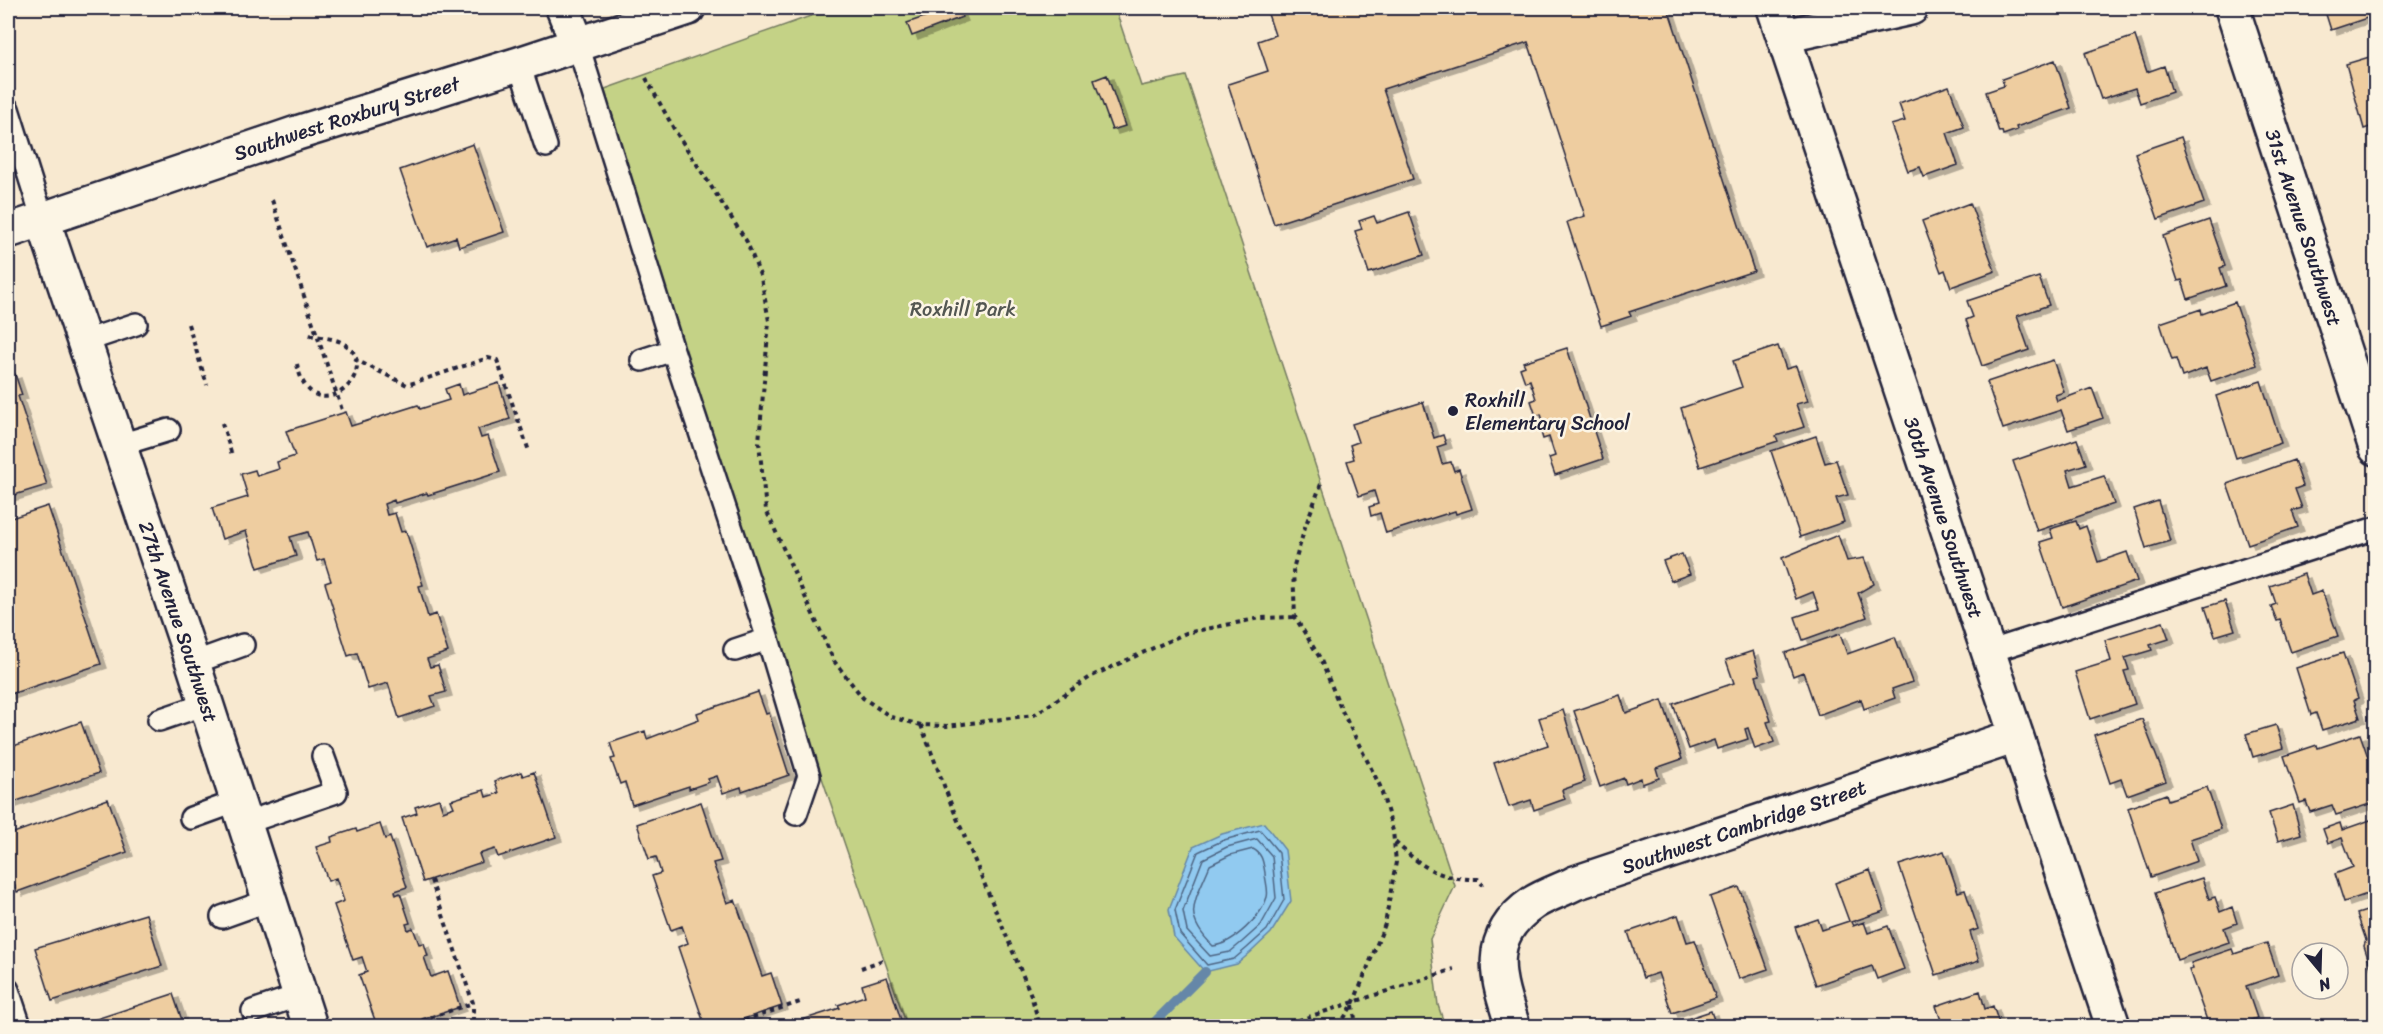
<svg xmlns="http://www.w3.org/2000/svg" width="2383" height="1034" viewBox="0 0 2383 1034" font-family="Sriracha,sans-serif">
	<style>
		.green { fill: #c4d286; stroke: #737a60; stroke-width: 1.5 }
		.water { fill: #91caf0; stroke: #6587a8; stroke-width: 1.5 }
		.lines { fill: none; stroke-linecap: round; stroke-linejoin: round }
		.shore { stroke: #4e6583; stroke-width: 1.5 }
		.stream { stroke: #6587a8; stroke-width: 10 }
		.building { fill: #eecda0; stroke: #22223b; stroke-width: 1.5; filter: url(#shadow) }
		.service-casing { stroke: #22223b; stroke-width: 26 }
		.minor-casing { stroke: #22223b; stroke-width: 38 }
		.secondary-casing { stroke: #22223b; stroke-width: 38 }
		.path { stroke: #22223b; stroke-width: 4; stroke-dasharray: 4.5 4.5; stroke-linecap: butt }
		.service { stroke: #fcf5e5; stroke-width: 21 }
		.minor { stroke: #fcf5e5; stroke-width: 33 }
		.secondary { stroke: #fcf5e5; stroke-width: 33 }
		.poi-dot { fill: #22223b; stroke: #fcf5e5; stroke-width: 2 }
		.labels { text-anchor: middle; stroke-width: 5; stroke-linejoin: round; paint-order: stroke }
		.street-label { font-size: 20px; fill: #22223b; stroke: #fcf5e5 }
		.park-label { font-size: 20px; fill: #535752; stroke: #fcf5e5 }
		.poi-label { font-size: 20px; fill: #22223b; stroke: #fcf5e5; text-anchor: start }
	</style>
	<defs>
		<filter id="shadow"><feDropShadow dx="6" dy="4" stdDeviation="0" flood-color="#0004"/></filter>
	</defs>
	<rect width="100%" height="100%" fill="#f8e9d0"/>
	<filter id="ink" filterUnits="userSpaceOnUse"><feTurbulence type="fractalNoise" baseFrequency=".0167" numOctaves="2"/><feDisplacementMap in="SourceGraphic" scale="12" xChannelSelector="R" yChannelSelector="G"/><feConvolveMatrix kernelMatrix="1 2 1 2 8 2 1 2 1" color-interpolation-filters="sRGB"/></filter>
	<g filter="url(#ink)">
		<path class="green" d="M833 8H1115L1141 86 1186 76 1455 886 1430 939 1438 1005 1445 1026H907L588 95Z"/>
		<path class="water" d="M1264 823 1285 850 1291 901 1271 933 1251 952 1237 964 1205 972 1174 937 1169 909 1193 847 1222 834Z"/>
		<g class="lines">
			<path class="shore" d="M1260 830 1279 853 1284 900 1267 930 1247 948 1234 959 1207 965 1180 934 1175 910 1198 852 1224 840Z
				M1257 839 1272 856 1276 898 1261 925 1242 942 1230 952 1210 956 1187 931 1183 911 1203 859 1227 847Z
				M1253 849C1263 854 1263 863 1265 873 1265 880 1269 890 1267 897 1262 916 1233 944 1213 946 1181 915 1195 902 1210 865L1230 855Z"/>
			<path class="stream" d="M1151 1026 1205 972"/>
		</g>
		<path class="building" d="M950 8H958L962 17 912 36 907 23Z
			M1266 8H1668L1754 271 1629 312 1631 316 1601 326 1567 222 1585 216 1528 42 1383 89 1413 179 1274 224 1228 84 1268 71 1258 41 1275 35Z
			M2324 8H2376V15L2331 30Z
			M2135 36 2147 72 2164 66 2172 92 2140 103 2135 88 2101 99 2085 53Z
			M2376 55V125L2364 129 2346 64Z
			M2055 60 2071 108 2016 127 2017 130 2003 135 2002 131 1999 132 1986 92 2004 86 2002 79Z
			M1107 75 1125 126 1112 130 1094 80Z
			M1949 86 1964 127 1947 133 1958 165 1924 177 1920 167 1908 171 1891 125 1905 121 1899 104Z
			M2181 137 2204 203 2158 219 2135 153Z
			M473 144 504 232 459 247 456 237 427 247 400 170Z
			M1970 203 1995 271 1951 287 1945 270 1941 272 1922 221Z
			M1409 212 1424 255 1369 273 1355 231 1362 229 1359 221 1374 216 1377 223Z
			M2209 220 2225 266 2220 268 2226 286 2188 299 2182 280 2178 281 2163 236Z
			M2039 277 2049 305 2017 316 2029 350 1982 366 1966 320 1973 317 1967 301Z
			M2235 302 2257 365 2211 381 2206 368 2182 377 2176 359 2172 360 2160 323 2201 309 2202 314Z
			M1778 346 1786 369 1796 366 1808 401 1796 404 1804 427 1776 436 1778 441 1700 467 1681 408 1742 387 1733 361Z
			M1567 348 1603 459 1555 475 1549 458 1555 456 1549 437 1543 439 1538 422 1543 421 1541 414 1536 416 1531 401 1536 399 1530 380 1525 382 1520 368 1525 366 1523 362Z
			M2053 360 2064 392 2055 395 2057 401 2092 388 2103 418 2068 430 2061 410 2003 429 1987 382Z
			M8 370 9 376 15 374 22 395 18 396 47 485 8 497Z
			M2261 381 2281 443 2236 458 2216 396Z
			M499 383 510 419 478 429 481 438 488 436 500 472 428 495 427 493 395 503 394 500 384 504 387 515 395 513 401 532 406 531 423 585 419 586 428 617 436 614 448 652 427 659 430 667 438 665 446 692 431 696 435 706 399 718 388 683 368 689 357 653 348 656 325 583 331 581 324 559 317 561 308 532 290 537 296 556 258 568 246 531 222 539 212 508 248 497 241 474 255 470 257 476 279 469 277 462 295 456 286 431 346 412 351 426 418 405 420 409 449 400 445 389 459 384 462 395Z
			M1423 402 1434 438 1443 435 1446 444 1437 447 1442 464 1451 462 1454 471 1459 469 1472 509 1456 514 1455 511 1386 533 1380 513 1371 516 1369 507 1378 504 1374 491 1359 496 1347 461 1354 459 1350 445 1358 442 1352 424Z
			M1816 436 1825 463 1836 460 1848 495 1836 498 1844 522 1800 537 1771 451Z
			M2077 439 2086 464 2067 470 2072 486 2104 476 2114 504 2037 531 2013 461Z
			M2294 460 2303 486 2295 489 2302 508 2292 511 2298 527 2248 544 2227 484Z
			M2158 501 2170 541 2146 548 2134 509Z
			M48 506 101 664 8 695V519Z
			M2076 521 2079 529 2086 526 2098 562 2127 552 2137 581 2062 607 2040 542 2053 538 2050 529Z
			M1838 535 1847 561 1864 558 1874 584 1858 593 1867 617 1803 640 1795 617 1819 609 1813 592 1796 599 1782 558Z
			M1682 554 1690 574 1671 581 1663 561Z
			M2304 574 2311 595 2322 591 2338 636 2291 652 2280 620 2277 621 2271 606 2276 604 2270 586Z
			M2225 601 2235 630 2215 636 2205 607Z
			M2163 622 2169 639 2150 645 2152 650 2125 658 2129 670 2124 671 2135 704 2090 719 2075 672 2111 661 2105 640Z
			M1840 634 1847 654 1895 637 1912 682 1892 689 1895 698 1864 709 1861 699 1818 715 1803 672 1793 676 1785 653Z
			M1753 651 1760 675 1756 676 1771 721 1767 722 1774 742 1755 749 1748 728 1745 729 1748 739 1717 749 1714 740 1689 749 1673 704 1734 683 1726 660Z
			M2343 653 2358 698 2354 700 2360 718 2322 730 2316 713 2311 715 2296 668Z
			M758 692 766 714 769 713 789 775 742 791 741 787 723 793 717 776 708 779 709 782 689 789V786L632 805 625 782 620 784 611 759 615 758 610 743 645 731 647 739 699 719 697 713Z
			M1620 695 1626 713 1662 700 1682 759 1656 768 1659 778 1642 784 1641 778 1626 784 1624 778 1600 787 1574 711Z
			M1563 710 1585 782 1562 790 1565 799 1534 810 1531 800 1509 807 1494 763 1548 745 1539 718Z
			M2142 719 2166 781 2127 795 2121 779 2110 783 2094 735Z
			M81 722 99 773 8 804V748Z
			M2276 725 2283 748 2253 757 2246 734Z
			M2360 734 2376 780V802L2336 815 2332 805 2310 812 2306 801 2300 803 2284 756 2317 745 2318 748Z
			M521 772 523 776 534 772 556 837 498 857 495 849 479 854 482 862 423 882 402 818 417 813 415 807 439 799 443 811 454 807 451 800 484 790 486 797 499 793 495 781Z
			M2207 787 2221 829 2190 839 2197 861 2151 877 2128 808 2166 794 2168 800Z
			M108 799 127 852 17 892 8 867V835Z
			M701 802 721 861 713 863 727 903 735 900 762 976 771 973 782 1006 722 1026H705L678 947 688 943 682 926 671 930 652 876 661 873 656 857 649 859 637 824Z
			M2293 805 2301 834 2278 841 2269 813Z
			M2376 818V891L2344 902 2335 874 2353 867 2342 838 2328 843 2323 829 2340 823 2342 830Z
			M380 824 385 839 390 837 407 887 395 891 396 895 400 893 410 923 406 924 408 930 413 928 419 944 424 943 428 956 424 957 431 977 448 971 460 1007 404 1026H377L359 975 367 972 362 957 353 960 334 905 344 901 336 878 328 881 316 847 332 842 331 837 356 829 357 832Z
			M1944 851 1958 892 1965 890 1978 929 1970 932 1979 961 1936 975 1899 865Z
			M1870 870 1884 911 1851 922 1853 926 1864 922 1868 933 1888 926 1904 969 1877 979 1872 966 1816 985 1795 927 1818 919 1822 930 1849 921 1835 883Z
			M2202 878 2209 899 2215 897 2220 912 2232 907 2237 923 2224 928 2229 942 2177 960 2155 893Z
			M1739 887 1768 969 1739 979 1710 897Z
			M2376 908V980H2375L2364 946 2366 940 2357 914Z
			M146 914 162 966 52 1001 35 948Z
			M1678 915 1687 942 1695 940 1716 998 1672 1013 1658 973 1643 978 1628 932Z
			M2267 943 2278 975 2246 986 2257 1018 2232 1026H2209L2189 970 2193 969 2191 963 2232 949 2234 954Z
			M887 977 903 1026H783L840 1008 838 1005 865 996 862 985Z
			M1980 991 1985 1009 1993 1006 2000 1026H1943L1936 1006Z
			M173 994 184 1026H75Z
			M1711 1011 1716 1026H1665Z"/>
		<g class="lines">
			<defs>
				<path id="service" d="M578 45 673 350 768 639 809 776 796 814
					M519 64 546 146
					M8 109 43 220
					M85 341 136 324
					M642 360 673 350
					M120 445 169 430
					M735 650 768 639
					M1988 652 2376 528
					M193 663 243 645
					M159 720 206 704
					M191 818 238 801
					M245 823 336 792 323 756
					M222 917 270 900
					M8 990 20 1026
					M253 1011 300 995"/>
				<g id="minor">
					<path d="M563 8 578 45"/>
					<path id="s1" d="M1774 8 2113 1026"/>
					<path id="s2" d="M2232 8 2376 448"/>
					<path d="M1784 36 1911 8"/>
					<path id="s3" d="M43 220 193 663 310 1026"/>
					<path id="s4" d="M1513 1026C1497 979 1483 937 1533 903 1545 895 1562 890 1575 883L2016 736"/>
				</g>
				<g id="secondary">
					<path id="s5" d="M8 231 297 133 519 64 688 8"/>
				</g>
			</defs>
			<use href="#service" class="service-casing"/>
			<use href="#minor" class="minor-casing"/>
			<use href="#secondary" class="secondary-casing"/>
			<path class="path" d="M106 8 107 10
				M646 78 674 129 747 242 761 278 769 321 759 442 766 510 834 661 863 698 891 717 921 725 947 726 1034 715 1092 676 1186 633 1261 618 1295 617
				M272 200 342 410
				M188 324 207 385
				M354 359 407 385 488 358 497 360 529 451
				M297 364C312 438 390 367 341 342 332 338 319 337 309 335
				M222 423 232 455
				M1321 484 1305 527 1293 569 1295 617 1320 658 1342 711 1380 786 1393 831 1396 862 1385 924 1353 1004 1339 1026
				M921 725 951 804 1031 995 1040 1026
				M1395 842C1422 867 1439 880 1478 879L1483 885
				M431 880 473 1003V1018L476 1026
				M861 968 886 959
				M1353 1005 1356 1026
				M405 1026 473 1003
				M727 1026 803 1001
				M1281 1026 1454 969"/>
			<use href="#service" class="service"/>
			<use href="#minor" class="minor"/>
			<use href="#secondary" class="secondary"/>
		</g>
	</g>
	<circle class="poi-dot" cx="1453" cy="411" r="6"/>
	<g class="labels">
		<g class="street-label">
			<text dy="7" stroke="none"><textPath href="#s5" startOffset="357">Southwest Roxbury Street</textPath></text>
			<text dy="7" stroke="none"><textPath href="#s2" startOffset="231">31st Avenue Southwest</textPath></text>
			<text dy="7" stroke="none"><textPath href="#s1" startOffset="537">30th Avenue Southwest</textPath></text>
			<text dy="7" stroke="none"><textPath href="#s3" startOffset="424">27th Avenue Southwest</textPath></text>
			<text dy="7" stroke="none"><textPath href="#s4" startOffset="362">Southwest Cambridge Street</textPath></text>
		</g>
		<g class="park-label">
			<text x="963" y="316">Roxhill Park</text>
		</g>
		<g class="poi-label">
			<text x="1465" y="407">Roxhill<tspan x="1465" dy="23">Elementary School</tspan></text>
		</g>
	</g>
	<rect width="2383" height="1034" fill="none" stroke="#fcf5e5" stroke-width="30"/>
	<rect x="15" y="15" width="2353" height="1004" fill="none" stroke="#22223b" stroke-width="2" filter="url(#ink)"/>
	<g transform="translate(2320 971) rotate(161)"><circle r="28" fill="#fcf5e5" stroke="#a5a1a1" stroke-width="1.5"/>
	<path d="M0-4.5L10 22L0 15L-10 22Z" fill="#22223b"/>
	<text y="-9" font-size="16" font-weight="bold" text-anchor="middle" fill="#22223b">N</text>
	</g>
</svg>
